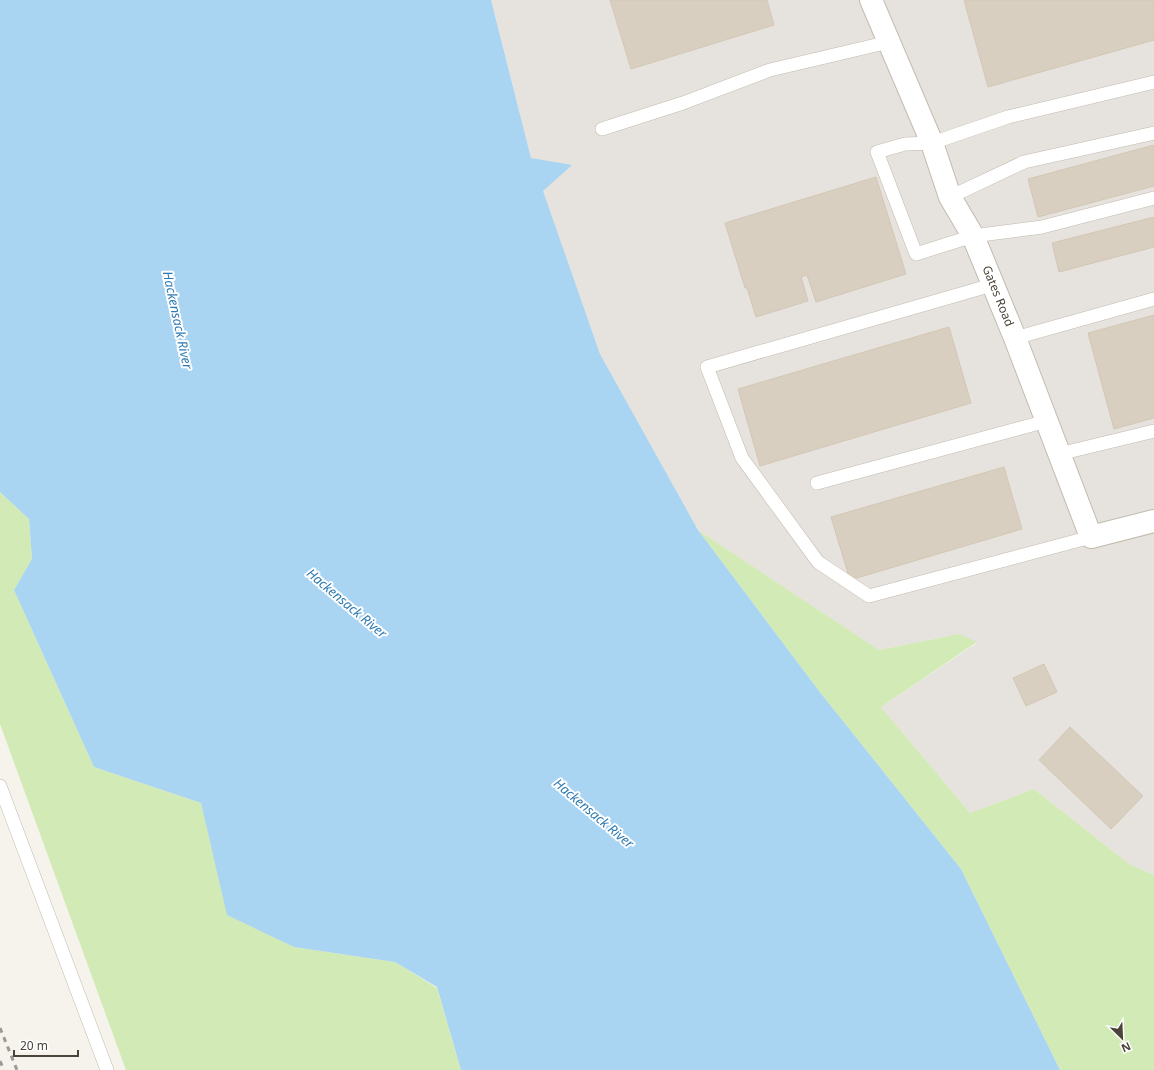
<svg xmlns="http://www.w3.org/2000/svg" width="1154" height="1070" viewBox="0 0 1154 1070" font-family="'Noto Sans',sans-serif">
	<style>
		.industrial { fill: #e6e2dd }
		.green { fill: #d2eab5 }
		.water { fill: #a9d4f2 }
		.building { fill: #d8cfc1; stroke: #d3c7b4 }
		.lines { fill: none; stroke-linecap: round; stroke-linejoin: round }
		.service-casing { stroke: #c2bbae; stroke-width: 14 }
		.minor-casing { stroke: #c2bbae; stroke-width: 24 }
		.service { stroke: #fff; stroke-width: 13 }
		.minor { stroke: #fff; stroke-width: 22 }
		.rail { stroke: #9a9a9a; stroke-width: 3; stroke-dasharray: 5 5; stroke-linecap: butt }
		.labels { text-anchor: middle; stroke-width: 4; stroke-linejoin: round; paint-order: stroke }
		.street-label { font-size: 12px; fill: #4b4439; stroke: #fff }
		.water-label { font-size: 13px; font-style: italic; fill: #2e7ab2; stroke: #fff }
	</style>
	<rect width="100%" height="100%" fill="#f6f3ec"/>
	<path class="industrial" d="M491 0H1154V875L1129 864 1034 789 970 813 881 707 977 643 959 634 879 650 698 530 600 354 531 158Z"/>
	<path class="green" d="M0 492 29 519 32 559 14 590 94 767 201 803 228 915 294 947 395 962 437 988 461 1070H126L0 724Z
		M698 530 879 650 959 634 977 642 881 707 970 813 1034 789 1129 864 1154 875V1070H1060L961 869 819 691Z"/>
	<path class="water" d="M0 0H491L531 158 572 165 543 191 600 354 698 530 819 691 961 869 1060 1070H461L437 987 395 962 294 947 227 915 201 803 94 767 14 590 32 559 29 519 0 492Z"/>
	<path class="building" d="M610 0H767L774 25 631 69Z
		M964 0H1154V40L988 87Z
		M1154 145V186L1038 217 1028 179Z
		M876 177 906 274 816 302 807 275 801 277 808 301 756 317 747 288H745L725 223Z
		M1154 217V247L1059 272 1052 243Z
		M1154 315V418L1114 429 1088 333Z
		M949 327 971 403 760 466 738 389Z
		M1004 467 1022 529 850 580 831 517Z
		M1044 664 1057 692 1026 706 1013 678Z
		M1070 727 1143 796 1111 829 1039 760Z"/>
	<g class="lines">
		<defs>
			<path id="service" d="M1154 82 1008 117 932 143 905 144 877 152 916 254 973 236 1042 227 1154 198
				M602 129 683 103 770 70 889 42
				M950 197 1024 162 1154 133
				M992 285 707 367 742 458 818 562 869 596 1091 537
				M1015 338 1154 299
				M1059 454 1154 431
				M817 483 1047 421
				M0 786 107 1070"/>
			<path id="minor" d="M871 0 932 143 950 197 973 236 1015 338 1091 537 1154 521"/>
		</defs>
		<use href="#service" class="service-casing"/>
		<use href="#minor" class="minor-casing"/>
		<use href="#service" class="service"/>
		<use href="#minor" class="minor"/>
		<path class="rail" d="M0 1028 17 1070
			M0 1061 4 1070"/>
	</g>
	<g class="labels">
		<g class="street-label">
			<text transform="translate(998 296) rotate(68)" y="4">Gates Road</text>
		</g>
		<g class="water-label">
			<text transform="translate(178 320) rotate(78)" y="5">Hackensack River</text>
			<text transform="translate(347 603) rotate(40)" y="5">Hackensack River</text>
			<text transform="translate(594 813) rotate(40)" y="5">Hackensack River</text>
		</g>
	</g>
	<g transform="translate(1122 1038) rotate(156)" stroke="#ffffff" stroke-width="3" paint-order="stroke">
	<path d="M0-3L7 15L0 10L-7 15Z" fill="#4b4439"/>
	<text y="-6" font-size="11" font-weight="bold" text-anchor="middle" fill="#4b4439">N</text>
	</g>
	<path d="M14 1050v6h64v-6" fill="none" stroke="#4b4439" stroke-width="2"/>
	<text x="20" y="1050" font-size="12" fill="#4b4439" stroke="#ffffff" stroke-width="3" paint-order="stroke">20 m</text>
</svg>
